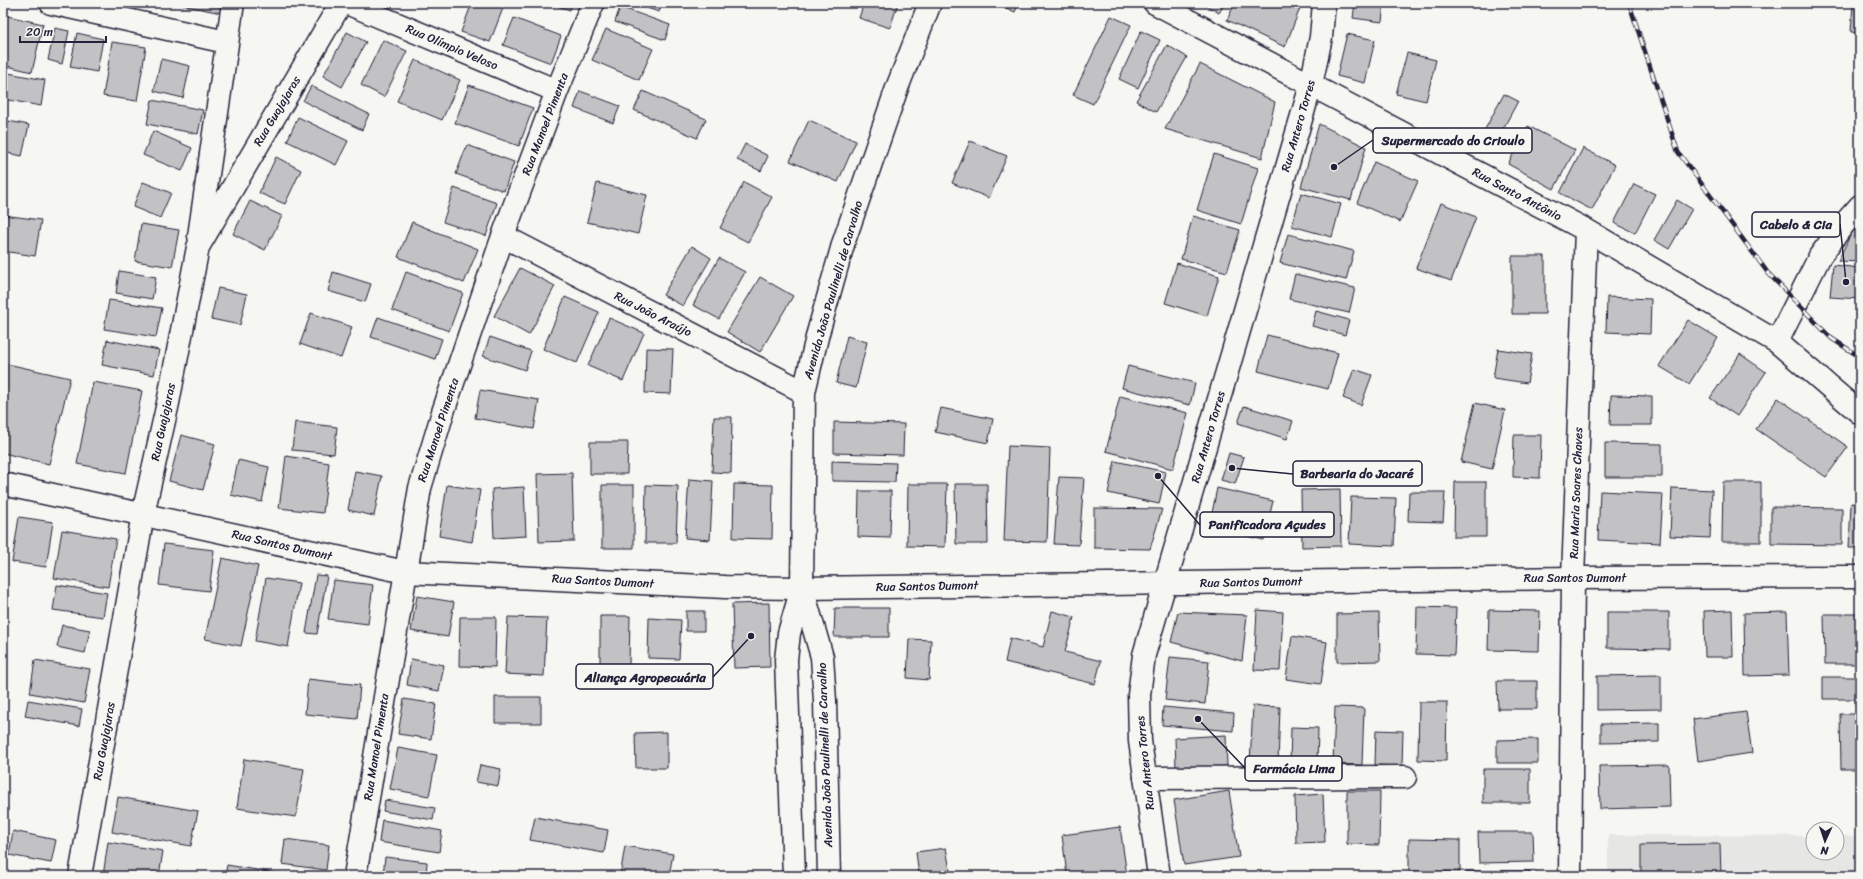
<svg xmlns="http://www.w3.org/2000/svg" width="1863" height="879" viewBox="0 0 1863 879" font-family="Sriracha,sans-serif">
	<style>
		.built { fill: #e6e6e4 }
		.building { fill: #c2c2c4; stroke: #22223b }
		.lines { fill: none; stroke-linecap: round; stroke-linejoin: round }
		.minor-casing { stroke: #22223b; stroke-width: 25 }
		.tertiary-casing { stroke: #22223b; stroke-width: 25 }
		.secondary-casing { stroke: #22223b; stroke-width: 25 }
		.minor { stroke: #f6f6f2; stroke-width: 22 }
		.tertiary { stroke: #f6f6f2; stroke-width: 22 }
		.secondary { stroke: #f6f6f2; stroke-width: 22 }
		.rail-casing { stroke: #22223b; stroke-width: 4.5 }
		.rail { stroke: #f6f6f2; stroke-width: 3; stroke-dasharray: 9; stroke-linecap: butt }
		.labels { text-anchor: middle; stroke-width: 4; stroke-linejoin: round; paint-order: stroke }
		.street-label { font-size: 12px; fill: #22223b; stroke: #f6f6f2 }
		.leader { fill: none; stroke: #22223b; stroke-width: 1.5 }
		.callout-dot { fill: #22223b; stroke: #f6f6f2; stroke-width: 1.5 }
		.callout { fill: #f6f6f2; stroke: #22223b; stroke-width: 1.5 }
		.callout-label { font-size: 13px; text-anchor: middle; font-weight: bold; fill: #22223b }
	</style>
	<rect width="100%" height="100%" fill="#f6f6f2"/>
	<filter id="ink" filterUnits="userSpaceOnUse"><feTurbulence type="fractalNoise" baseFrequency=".025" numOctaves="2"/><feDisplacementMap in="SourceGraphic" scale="8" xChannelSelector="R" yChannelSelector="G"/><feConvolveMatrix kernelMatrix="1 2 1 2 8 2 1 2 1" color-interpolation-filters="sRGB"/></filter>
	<g filter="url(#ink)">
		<path class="built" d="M1608 835 1813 836V853H1837V836H1860V876H1608Z"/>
		<path class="building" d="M159 3H176V5Z
			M182 3H223L221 13 182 5Z
			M472 3H505L490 42 461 32Z
			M548 3H572L570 10Z
			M632 3H661L659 12Z
			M864 3H898L890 28 859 18Z
			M995 3H1019L1015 12Z
			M1202 3H1225L1219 13Z
			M1235 3H1302L1285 47 1227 20Z
			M1355 3H1384L1382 22 1353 18Z
			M1853 3H1860V33L1851 32Z
			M620 7 670 25 665 40 615 22Z
			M3 15 43 24 32 72 3 65Z
			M1111 16 1131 25 1093 104 1073 95Z
			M514 18 561 36 551 63 503 45Z
			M55 28 69 31 62 64 48 60Z
			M606 29 653 49 639 80 592 60Z
			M1141 31 1160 40 1138 88 1119 79Z
			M347 32 366 42 342 87 323 76Z
			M77 33 103 39 97 72 70 67Z
			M1347 34 1375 40 1365 83 1337 76Z
			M383 40 407 51 384 97 361 85Z
			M112 42 146 47 137 101 103 96Z
			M1167 45 1187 57 1156 112 1136 101Z
			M1407 53 1436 60 1426 101 1396 94Z
			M161 59 190 66 183 98 154 91Z
			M415 60 460 80 442 120 397 101Z
			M1200 64 1275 102 1262 158 1165 129Z
			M3 72 45 80 41 106 3 99Z
			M469 85 533 108 519 146 455 123Z
			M311 86 369 114 362 130 303 101Z
			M580 91 620 106 613 123 574 108Z
			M643 91 706 119 697 138 634 110Z
			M1504 94 1518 101 1491 151 1477 144Z
			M152 100 203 110 198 134 147 124Z
			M298 117 348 141 336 165 287 141Z
			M3 120 29 125 22 156 3 152Z
			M809 120 856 141 838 182 790 161Z
			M1319 124 1366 147 1351 200 1301 187Z
			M1528 126 1575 150 1554 189 1508 164Z
			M153 131 192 148 182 171 143 155Z
			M970 141 1007 156 989 198 952 183Z
			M745 144 768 156 761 171 737 160Z
			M467 145 514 162 504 191 456 174Z
			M1583 148 1615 165 1592 210 1560 193Z
			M1214 154 1258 168 1241 224 1197 210Z
			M276 157 301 170 285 204 259 193Z
			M1374 162 1418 181 1400 222 1357 203Z
			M143 182 171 193 160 218 133 207Z
			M744 182 772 197 748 242 720 228Z
			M597 183 647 195 638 234 587 222Z
			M1634 184 1655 194 1635 233 1614 223Z
			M454 188 497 203 486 236 443 222Z
			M1301 193 1341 204 1332 237 1292 226Z
			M1677 200 1692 209 1669 249 1654 240Z
			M250 201 282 216 265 250 233 234Z
			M1441 203 1476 217 1451 281 1416 268Z
			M3 215 41 220 35 256 3 251Z
			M1193 216 1240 230 1227 272 1181 259Z
			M1857 221H1860V262L1838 261Z
			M412 222 478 249 464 283 398 257Z
			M141 224 179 230 172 267 135 261Z
			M1288 234 1354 251 1346 280 1280 263Z
			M692 246 711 258 683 306 663 295Z
			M1512 256H1545V314H1512Z
			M719 258 745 272 719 319 693 305Z
			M1177 263 1219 276 1207 316 1165 303Z
			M1833 265 1860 268V299L1830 297Z
			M520 268 555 286 529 335 494 316Z
			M119 271 156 277 152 299 116 293Z
			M333 272 371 284 365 302 328 291Z
			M406 272 463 293 449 331 392 310Z
			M1295 274 1355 288 1349 313 1289 299Z
			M760 277 793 296 760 352 727 332Z
			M218 288 247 294 240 325 211 319Z
			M565 297 599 312 577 363 543 349Z
			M1607 297 1651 299 1650 334 1606 332Z
			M109 300 162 308 156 337 104 329Z
			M1316 311 1349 320 1345 335 1312 326Z
			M311 313 352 327 341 358 300 344Z
			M378 317 442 339 435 359 371 337Z
			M609 318 644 333 623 381 588 366Z
			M1688 320 1718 338 1689 384 1659 366Z
			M1267 335 1338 353 1328 389 1258 371Z
			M847 336 867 342 856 388 836 383Z
			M490 337 531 351 525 370 483 356Z
			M107 340 159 350 154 375 102 365Z
			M646 348 673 349 671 394 645 393Z
			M1498 349 1532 354 1527 383 1493 378Z
			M1740 354 1766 372 1737 416 1710 398Z
			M3 363 70 378 49 464 3 453Z
			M1128 366 1195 383 1190 405 1122 388Z
			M1354 369 1372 375 1361 405 1343 398Z
			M93 382 142 391 126 473 77 464Z
			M480 390 539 400 534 429 475 418Z
			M1611 395 1652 396V425H1610Z
			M1120 396 1188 413 1173 469 1106 451Z
			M1778 398 1848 447 1826 477 1756 429Z
			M1475 403 1505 410 1492 469 1461 462Z
			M1244 406 1293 421 1287 439 1238 423Z
			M941 408 993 419 988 443 935 432Z
			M714 417H732L731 473 712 472Z
			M295 422 337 427 334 454 292 450Z
			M834 422 904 424 903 455 834 453Z
			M181 435 215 444 203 490 169 481Z
			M1514 435H1541L1540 478 1513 477Z
			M590 442H628L627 474H590Z
			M1605 443 1662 444V477H1605Z
			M1008 446 1050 448 1047 542 1004 541Z
			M1229 453 1244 457 1235 484 1221 480Z
			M286 456 329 463 323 513 279 508Z
			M238 460 269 467 262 502 231 495Z
			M832 461 896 463 895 482 832 481Z
			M1115 461 1166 472 1159 504 1108 493Z
			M355 471 382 476 374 516 348 510Z
			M572 473 574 541 539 542 537 474Z
			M1059 477 1084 478 1079 545 1054 544Z
			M689 479 713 481 710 540 685 538Z
			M1455 482H1486V537H1454Z
			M1723 482H1761V542H1722Z
			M734 484 773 485 772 539 733 538Z
			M908 484H947L945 547 907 546Z
			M955 484H987L988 544H956Z
			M447 485 480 490 472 542 439 536Z
			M602 485H634V548H602Z
			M646 485 678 486 676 543H645Z
			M524 487 526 536 494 538 492 489Z
			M1217 488 1273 501 1264 540 1209 528Z
			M1672 488 1712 490 1710 538 1670 536Z
			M1340 489 1341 546 1302 547 1301 490Z
			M859 491H891L890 538 858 537Z
			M1600 491 1663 494 1660 543 1598 540Z
			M1409 492H1445L1443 522 1408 521Z
			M1351 497 1396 498 1394 546 1349 544Z
			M1851 503 1860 504V548H1849Z
			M1771 507 1842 508V545L1771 544Z
			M1094 508 1162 509 1150 549 1094 548Z
			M19 517 53 522 46 567 12 562Z
			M3 518 7 519 3 540Z
			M62 530 116 539 108 587 54 578Z
			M164 544 214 550 209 591 159 585Z
			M222 558 258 566 241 646 205 639Z
			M316 575 327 576 317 634 306 633Z
			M266 578 299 583 288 647 255 641Z
			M334 580 373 585 368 624 328 619Z
			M57 585 107 593 103 617 53 610Z
			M417 596 454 602 448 637 411 631Z
			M769 603 770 667 734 668 732 604Z
			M1417 607 1456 608 1454 655 1416 654Z
			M835 608H889V637H834Z
			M1257 610 1283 612 1280 671 1254 670Z
			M1489 610 1540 611 1539 651 1488 650Z
			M1732 610 1733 657H1705L1704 611Z
			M686 611H704V631H686Z
			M1052 611 1074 617 1065 652 1101 661 1095 684 1005 662 1010 638 1043 647Z
			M1178 612 1247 615 1242 661 1171 642Z
			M1607 612H1669V649L1607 648Z
			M1787 612 1789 675 1745 676 1744 613Z
			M1379 613 1380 661 1337 662V614Z
			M1824 614H1860V664H1825Z
			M600 616H630L629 667H600Z
			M460 617H496L495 667 459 666Z
			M508 617 547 618 544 676 505 674Z
			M649 618 681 620 679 659 648 658Z
			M62 625 90 630 85 653 57 647Z
			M1292 636 1327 642 1321 684 1286 679Z
			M909 639 931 640 929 680 907 678Z
			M1170 657 1209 661 1205 704 1165 700Z
			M411 659 444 665 439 691 407 685Z
			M35 660 90 669 84 703 30 693Z
			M1661 675V709L1597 710V676Z
			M1823 677H1860V699H1823Z
			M308 679 360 685 357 719 305 714Z
			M1497 681H1537V709H1498Z
			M495 697H541V723H495Z
			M404 699 436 704 431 739 398 734Z
			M28 700 82 709 79 726 25 716Z
			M1419 702H1447L1446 761 1418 760Z
			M1253 706 1280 707 1278 764 1250 763Z
			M1163 707 1234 713 1233 731 1162 725Z
			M1335 707 1364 708 1362 765 1333 764Z
			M1746 712 1752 753 1698 761 1693 719Z
			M1840 714H1860V769H1841Z
			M1659 723V742L1601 743V724Z
			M1291 727 1318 728 1317 766 1290 765Z
			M1376 730 1403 731 1402 766 1375 765Z
			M667 732V768H636L635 733Z
			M1226 735 1227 766 1176 768 1175 738Z
			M1538 739V763H1497V740Z
			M398 748 437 755 429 796 390 789Z
			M244 759 304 769 296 817 237 808Z
			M480 765 501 769 498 786 476 782Z
			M1669 765 1670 807 1600 809 1599 766Z
			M1483 769H1530V803H1483Z
			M1229 791 1239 857 1184 865 1174 800Z
			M1347 791H1380L1379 845 1347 844Z
			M1323 794 1325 842 1296 843 1295 796Z
			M118 797 198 811 191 846 112 832Z
			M385 800 435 808 433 820 383 811Z
			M535 817 608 830 604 853 530 840Z
			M382 820 442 831 439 852 379 842Z
			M1120 827 1127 876H1067L1062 835Z
			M13 831 56 840 51 863 9 855Z
			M1478 832H1533L1534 862 1479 863Z
			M285 839 329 845 326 870 282 864Z
			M1409 839 1460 840V872L1409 871Z
			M108 842 163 851 159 876H103Z
			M1720 844 1721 876H1641V845Z
			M625 846 673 854 669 876H620Z
			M946 848 951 876H919L916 852Z
			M385 857 427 862 426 876H383Z
			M227 865 293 876H225Z
			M1465 871H1536V876H1465Z"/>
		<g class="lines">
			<defs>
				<path id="minor" d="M51 3 226 42
					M347 3 557 91
					M1324 3 1321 37 1311 85 1586 230 1777 342 1860 413
					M199 236 233 3
					M503 236 804 392
					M1777 342 1820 256 1843 225 1860 206
					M802 588 804 392 818 333 844 241 897 88 930 3
					M1145 778 1405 777
					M80 876 143 514 168 403 198 247 341 3
					M355 876 420 488 443 412 503 236 557 91 593 3
					M1570 876 1573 578 1586 230"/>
				<path id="tertiary" d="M1155 3 1311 85 1144 655 1139 695 1140 741 1159 876
					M802 588 822 657 825 701 829 876
					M794 876 786 660 789 633 802 588"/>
				<path id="secondary" d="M3 484 405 572 725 587 802 588 1573 578 1860 577"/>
			</defs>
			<use href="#minor" class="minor-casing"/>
			<use href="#tertiary" class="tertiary-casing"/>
			<use href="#secondary" class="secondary-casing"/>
			<use href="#minor" class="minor"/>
			<use href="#tertiary" class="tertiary"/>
			<use href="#secondary" class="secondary"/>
			<defs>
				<path id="rail" d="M1629 3 1678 152 1768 273 1831 338 1860 357"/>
			</defs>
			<use href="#rail" class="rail-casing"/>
			<use href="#rail" class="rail"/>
		</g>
	</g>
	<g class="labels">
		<g class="street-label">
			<text transform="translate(452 47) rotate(23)" y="4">Rua Olímpio Veloso</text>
			<text transform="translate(277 111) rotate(-59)" y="4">Rua Guajajaras</text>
			<text transform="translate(545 124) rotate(-69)" y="4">Rua Manoel Pimenta</text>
			<text transform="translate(1298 126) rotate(-74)" y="4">Rua Antero Torres</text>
			<text transform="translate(1517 194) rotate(28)" y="4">Rua Santo Antônio</text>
			<text transform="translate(833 290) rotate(-74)" y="4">Avenida João Paulinelli de Carvalho</text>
			<text transform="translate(653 314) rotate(27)" y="4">Rua João Araújo</text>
			<text transform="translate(163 422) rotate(-78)" y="4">Rua Guajajaras</text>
			<text transform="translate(438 430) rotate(-72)" y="4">Rua Manoel Pimenta</text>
			<text transform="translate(1208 437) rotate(-74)" y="4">Rua Antero Torres</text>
			<text transform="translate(1576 493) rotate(-88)" y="4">Rua Maria Soares Chaves</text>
			<text transform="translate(282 545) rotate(13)" y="4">Rua Santos Dumont</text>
			<text x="1575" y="582">Rua Santos Dumont</text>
			<text transform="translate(603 581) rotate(3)" y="4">Rua Santos Dumont</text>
			<text transform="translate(1251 582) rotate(-1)" y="4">Rua Santos Dumont</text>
			<text transform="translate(927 586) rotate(-1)" y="4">Rua Santos Dumont</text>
			<text transform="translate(104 741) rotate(-80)" y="4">Rua Guajajaras</text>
			<text transform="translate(376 747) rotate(-81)" y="4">Rua Manoel Pimenta</text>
			<text transform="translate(825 755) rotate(-92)" y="4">Avenida João Paulinelli de Carvalho</text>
			<text transform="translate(1145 763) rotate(-96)" y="4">Rua Antero Torres</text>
		</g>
	</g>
	<path class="leader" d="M1334 167L1373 140M1846 282L1840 224M1232 468L1293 474M1158 476L1200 525M751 636L713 677M1198 719L1245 768"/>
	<g class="callout-dot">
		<circle cx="1334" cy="167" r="4"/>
		<circle cx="1846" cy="282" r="4"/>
		<circle cx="1232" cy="468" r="4"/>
		<circle cx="1158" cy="476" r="4"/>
		<circle cx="751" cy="636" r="4"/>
		<circle cx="1198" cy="719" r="4"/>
	</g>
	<g class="callout">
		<rect x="1373" y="128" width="159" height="25" rx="4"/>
		<rect x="1752" y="212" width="88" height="25" rx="4"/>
		<rect x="1293" y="461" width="129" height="25" rx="4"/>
		<rect x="1200" y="512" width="134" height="25" rx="4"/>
		<rect x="576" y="664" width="137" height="25" rx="4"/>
		<rect x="1245" y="756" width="97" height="25" rx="4"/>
	</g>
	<g class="callout-label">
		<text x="1453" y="145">Supermercado do Crioulo</text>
		<text x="1796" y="229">Cabelo &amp; Cia</text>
		<text x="1357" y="478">Barbearia do Jacaré</text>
		<text x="1267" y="529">Panificadora Açudes</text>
		<text x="645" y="682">Aliança Agropecuária</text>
		<text x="1294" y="773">Farmácia Lima</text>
	</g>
	<rect width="1863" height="879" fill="none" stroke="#f6f6f2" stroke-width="16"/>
	<rect x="8" y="8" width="1847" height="863" fill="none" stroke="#22223b" stroke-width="1.5" filter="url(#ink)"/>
	<g transform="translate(1825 841) rotate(183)"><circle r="19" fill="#f6f6f2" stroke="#a1a1a9"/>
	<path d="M0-3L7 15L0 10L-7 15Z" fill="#22223b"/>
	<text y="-6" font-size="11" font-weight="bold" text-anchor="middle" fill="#22223b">N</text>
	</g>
	<path d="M20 36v6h86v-6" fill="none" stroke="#22223b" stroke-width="2"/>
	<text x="26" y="36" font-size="12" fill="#22223b" stroke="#f6f6f2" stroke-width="3" paint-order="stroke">20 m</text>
</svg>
